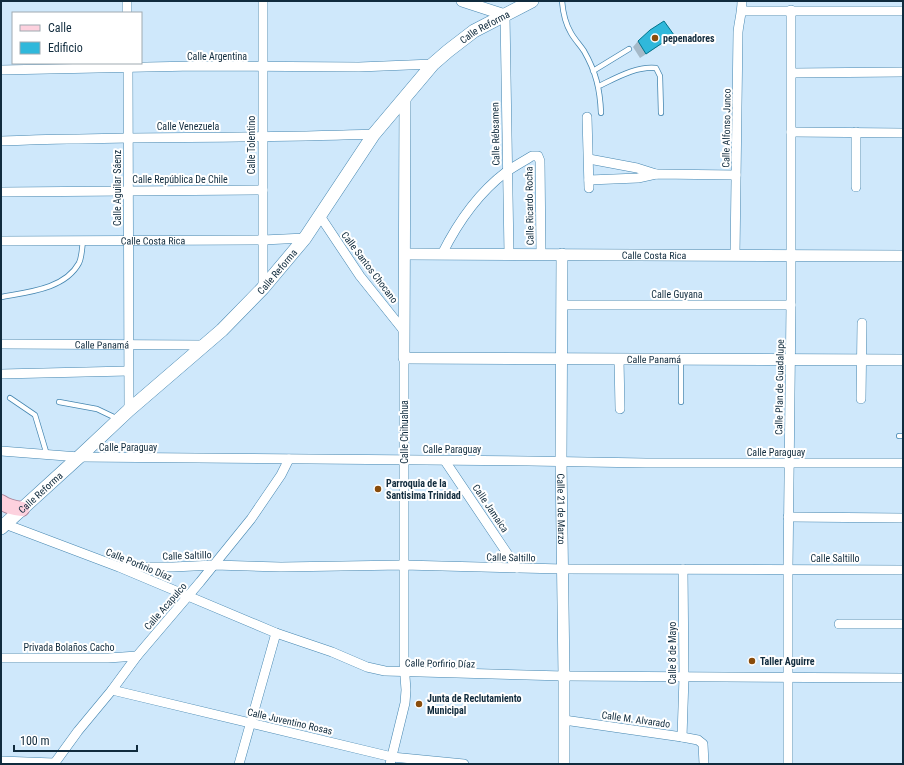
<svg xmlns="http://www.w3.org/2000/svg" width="904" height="765" viewBox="0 0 904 765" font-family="'Roboto Condensed',sans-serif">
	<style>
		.shadow { fill: #0003 }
		.building { fill: #30b8db; stroke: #00738b }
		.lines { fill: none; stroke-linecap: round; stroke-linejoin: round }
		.service-casing { stroke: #4586b0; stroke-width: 6 }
		.minor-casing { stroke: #4586b0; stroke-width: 10 }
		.tertiary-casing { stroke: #4586b0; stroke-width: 12 }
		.secondary-casing { stroke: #4586b0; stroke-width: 14 }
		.primary-casing { stroke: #a98397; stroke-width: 16 }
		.service { stroke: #fff; stroke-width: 4.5 }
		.minor { stroke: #fff; stroke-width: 9 }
		.tertiary { stroke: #fff; stroke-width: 11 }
		.secondary { stroke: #fff; stroke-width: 13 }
		.primary { stroke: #fdd1de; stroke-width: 14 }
		.poi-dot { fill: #894c0b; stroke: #fff; stroke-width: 1.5 }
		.labels { text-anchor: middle; stroke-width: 4; stroke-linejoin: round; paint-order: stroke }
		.street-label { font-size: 10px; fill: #102b3d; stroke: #fff }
		.poi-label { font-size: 10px; font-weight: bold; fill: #102b3d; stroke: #fff; text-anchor: start }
	</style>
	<rect width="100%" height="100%" fill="#cfe8fb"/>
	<path class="shadow" d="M673 35 668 40 640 58 633 47 638 41Z"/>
	<path class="building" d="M664 21 674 35 646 54 638 41 650 30Z"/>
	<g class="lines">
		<defs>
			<path id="service" d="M562 1C563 13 565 23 571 33 575 40 580 45 584 51 596 72 600 89 601 113
				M593 71 629 49
				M599 86C616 78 636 66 656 68L660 76 661 113
				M1 297C28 292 65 289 79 263 82 257 82 247 83 241
				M681 359V402
				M10 398 35 415 47 455
				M59 402 97 409 118 419
				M899 436H903"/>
			<g id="minor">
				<path d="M127 1V13"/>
				<path d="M742 11H903"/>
				<path d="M505 15 509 254"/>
				<path d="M128 63 129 410"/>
				<path d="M1 70 195 66 359 67 433 64"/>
				<path d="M792 73 903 72"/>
				<path d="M587 117 589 188"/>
				<path d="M791 132 903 133"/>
				<path d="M1 141C125 136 250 139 374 134"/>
				<path d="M589 159 637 168 656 174"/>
				<path d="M589 180 638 178 656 174 736 175"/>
				<path d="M856 187V132"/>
				<path d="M1 192 263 190"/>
				<path d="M320 216 360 276 404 331"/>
				<path id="s1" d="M1 241 263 240 305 238"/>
				<path d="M442 254C458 222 477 194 506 172 515 166 524 161 532 156H538L540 161 541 254"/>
				<path d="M735 255 738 32C739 22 742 12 742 1"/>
				<path d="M263 288V1"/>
				<path d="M562 305H791"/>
				<path id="s2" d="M1 344 203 345"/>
				<path d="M619 359 620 409"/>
				<path d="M1 374 128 371"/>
				<path d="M861 399 862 323"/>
				<path d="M1 451 79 457 529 461 646 463H903"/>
				<path d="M445 461 517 568"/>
				<path d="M788 517 903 518"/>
				<path d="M5 524 119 567 276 633 332 652 367 667 385 671 564 676 903 678"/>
				<path d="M125 567H173L214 565 281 567 403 565 563 569 903 570"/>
				<path d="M839 624H903"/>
				<path d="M1 658H108L137 656"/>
				<path d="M112 690 392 757 464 764"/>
				<path d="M564 720 682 737 698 740 703 744 704 764"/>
				<path d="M682 737 684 677 683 569"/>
				<path d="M1 761 54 763"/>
				<path d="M54 764 78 731 112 690 137 656 200 582 251 519 281 475 289 459"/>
				<path d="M239 764 276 633"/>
				<path d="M390 764 405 703 406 690 404 663V358"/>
				<path d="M788 764V569L791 305V10"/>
			</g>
			<g id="tertiary">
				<path d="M462 1 505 15"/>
				<path id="s3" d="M405 98 404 358 903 360"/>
				<path id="s4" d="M405 254 903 256"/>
				<path id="s5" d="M562 254 561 461 564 676V764"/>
			</g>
			<g id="secondary">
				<path id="s6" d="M1 528 79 457 129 410 222 330 263 288 305 238 374 134 433 64 448 51 474 31 532 1"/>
			</g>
			<path id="primary" d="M1 502C8 507 14 508 22 509"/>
		</defs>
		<use href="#service" class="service-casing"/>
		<use href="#minor" class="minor-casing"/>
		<use href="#tertiary" class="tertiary-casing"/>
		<use href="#secondary" class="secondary-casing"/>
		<use href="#primary" class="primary-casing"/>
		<use href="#service" class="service"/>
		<use href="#minor" class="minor"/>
		<use href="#tertiary" class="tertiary"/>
		<use href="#secondary" class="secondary"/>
		<use href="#primary" class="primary"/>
	</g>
	<g class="poi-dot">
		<circle cx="655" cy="38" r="4"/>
		<circle cx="378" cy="489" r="4"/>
		<circle cx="752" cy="661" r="4"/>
		<circle cx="419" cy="704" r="4"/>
	</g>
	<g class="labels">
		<g class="street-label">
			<text dy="4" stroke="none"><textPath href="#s6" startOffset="701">Calle Reforma</textPath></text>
			<text x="217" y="60">Calle Argentina</text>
			<text x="188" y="130">Calle Venezuela</text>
			<text transform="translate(726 128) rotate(-89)" y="4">Calle Alfonso Junco</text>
			<text transform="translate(495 134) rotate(-91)" y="4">Calle Rébsamen</text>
			<text transform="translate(251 145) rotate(-90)" y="4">Calle Tolentino</text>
			<text x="180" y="183">Calle República De Chile</text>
			<text transform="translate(117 188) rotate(-90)" y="4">Calle Aguilar Sáenz</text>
			<text transform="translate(529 206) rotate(-91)" y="4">Calle Ricardo Rocha</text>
			<text dy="4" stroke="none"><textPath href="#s1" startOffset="152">Calle Costa Rica</textPath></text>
			<text dy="4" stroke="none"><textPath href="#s4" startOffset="249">Calle Costa Rica</textPath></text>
			<text transform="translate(370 267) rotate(53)" y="4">Calle Santos Chocano</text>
			<text dy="4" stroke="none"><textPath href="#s6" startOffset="377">Calle Reforma</textPath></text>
			<text x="677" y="298">Calle Guyana</text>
			<text dy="4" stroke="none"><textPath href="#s2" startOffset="101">Calle Panamá</textPath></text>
			<text dy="4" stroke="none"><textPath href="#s3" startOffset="510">Calle Panamá</textPath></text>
			<text transform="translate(779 387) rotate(-89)" y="4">Calle Plan de Guadalupe</text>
			<text transform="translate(404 432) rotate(-90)" y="4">Calle Chihuahua</text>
			<text x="128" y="451">Calle Paraguay</text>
			<text x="452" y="453">Calle Paraguay</text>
			<text x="776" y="456">Calle Paraguay</text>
			<text dy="4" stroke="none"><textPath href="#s6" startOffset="53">Calle Reforma</textPath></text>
			<text transform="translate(491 508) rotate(56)" y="4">Calle Jamaica</text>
			<text dy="4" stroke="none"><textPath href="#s5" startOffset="255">Calle 21 de Marzo</textPath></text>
			<text transform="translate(187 555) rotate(-2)" y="4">Calle Saltillo</text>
			<text transform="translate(511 557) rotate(1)" y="4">Calle Saltillo</text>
			<text x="835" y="562">Calle Saltillo</text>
			<text transform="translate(139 564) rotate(22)" y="4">Calle Porfirio Díaz</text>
			<text transform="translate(165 606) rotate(-49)" y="4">Calle Acapulco</text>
			<text x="69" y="651">Privada Bolaños Cacho</text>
			<text transform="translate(672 653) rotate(-90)" y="4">Calle 8 de Mayo</text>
			<text transform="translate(440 663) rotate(1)" y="4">Calle Porfirio Díaz</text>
			<text transform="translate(636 719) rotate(8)" y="4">Calle M. Alvarado</text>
			<text transform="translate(290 721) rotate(13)" y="4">Calle Juventino Rosas</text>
		</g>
		<g class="poi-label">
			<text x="663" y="42">pepenadores</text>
			<text x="386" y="487">Parroquia de la<tspan x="386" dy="12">Santisima Trinidad</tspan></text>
			<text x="760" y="665">Taller Aguirre</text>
			<text x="427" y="702">Junta de Reclutamiento<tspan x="427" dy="12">Municipal</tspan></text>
		</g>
	</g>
	<rect width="904" height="765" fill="none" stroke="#102b3d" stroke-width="4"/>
	<rect x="12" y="12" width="130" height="52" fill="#ffffff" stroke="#9faab1"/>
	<rect x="20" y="25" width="20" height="6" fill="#fdd1de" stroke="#9faab1"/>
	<text x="48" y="32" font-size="12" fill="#102b3d">Calle</text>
	<rect x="20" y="42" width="20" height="12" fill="#30b8db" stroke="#9faab1"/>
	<text x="48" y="52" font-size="12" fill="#102b3d">Edificio</text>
	<path d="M14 745v6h123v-6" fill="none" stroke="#102b3d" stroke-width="2"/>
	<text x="20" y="745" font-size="12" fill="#102b3d" stroke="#ffffff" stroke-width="3" paint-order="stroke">100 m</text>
</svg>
